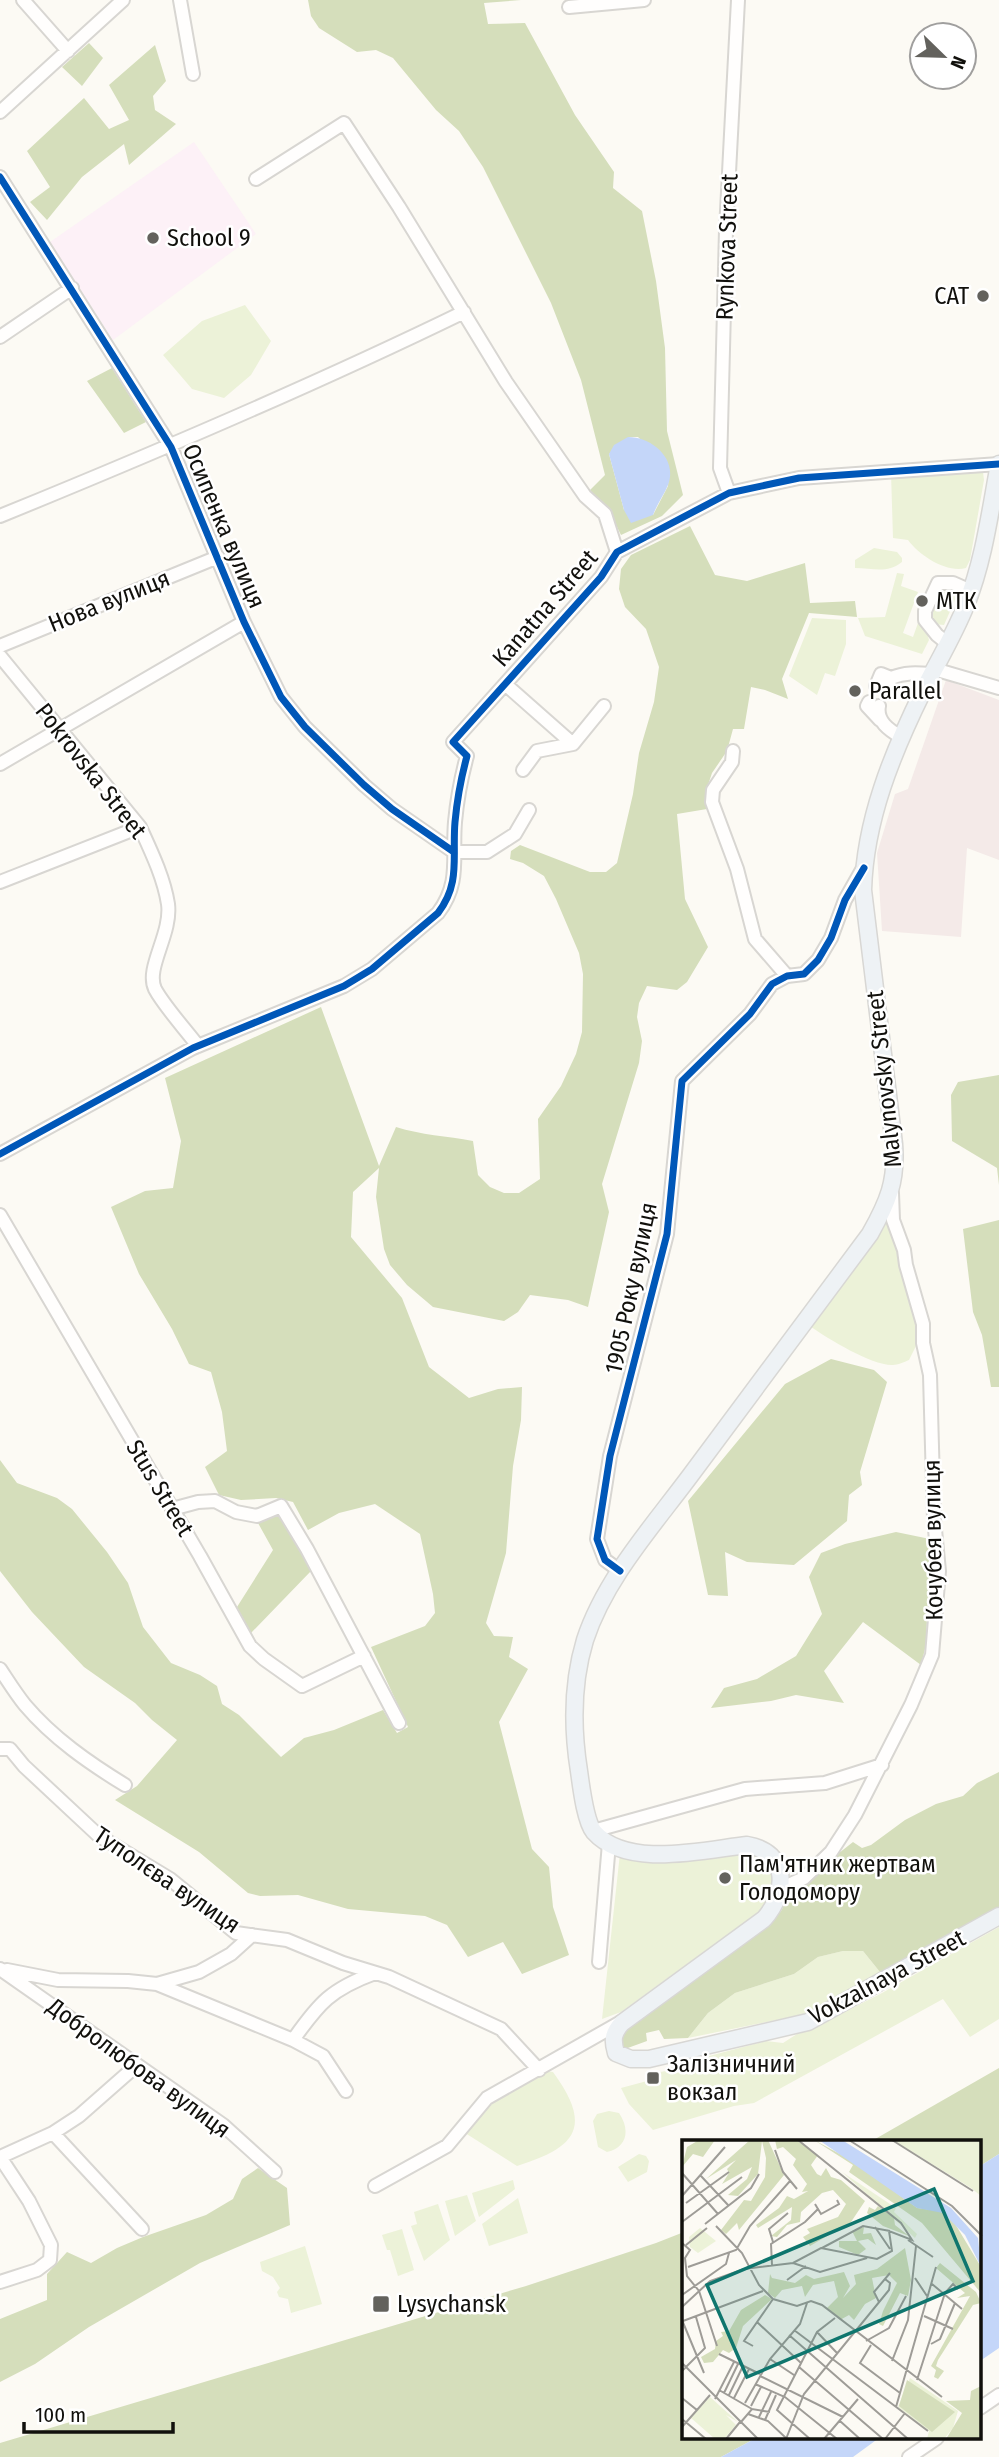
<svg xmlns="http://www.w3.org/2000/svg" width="999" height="2457" viewBox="0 0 999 2457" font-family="'Fira Sans Condensed',sans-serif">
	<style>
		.commercial { fill: #f4eae8 }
		.education { fill: #fdf1f7 }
		.green { fill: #ecf2d8 }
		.forest { fill: #d5debb; fill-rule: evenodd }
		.water { fill: #c4d6f9 }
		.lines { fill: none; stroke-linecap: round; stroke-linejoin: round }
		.minor-casing { stroke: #d8d6d2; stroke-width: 16 }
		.major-casing { stroke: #d8d7d4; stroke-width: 19 }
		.minor { stroke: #fffefd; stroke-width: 12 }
		.major { stroke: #eef2f5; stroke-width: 16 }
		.cycleway-casing { stroke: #fff; stroke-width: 11 }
		.cycleway { stroke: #0057b8; stroke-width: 7 }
		.poi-dot { fill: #63625d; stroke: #fff; stroke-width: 2.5 }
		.labels { text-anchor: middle; stroke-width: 5; stroke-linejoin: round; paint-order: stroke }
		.poi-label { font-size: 24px; fill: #11100c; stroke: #fff; text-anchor: start }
		.street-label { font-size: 24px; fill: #11100c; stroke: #fff }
		.inset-road { fill: none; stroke: #9e9c97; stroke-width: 2 }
		.view { fill: #0f766e; fill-opacity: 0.15; stroke: #0f766e; stroke-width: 3.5 }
		.inset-edge { fill: none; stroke: #11100c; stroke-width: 3.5 }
	</style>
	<rect width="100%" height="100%" fill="#fcfaf4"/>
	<path class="commercial" d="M946 680 999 700V860L967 848 961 937 882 931 877 853 895 794 908 789Z"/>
	<path class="education" d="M194 142 256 234 113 340 50 242Z"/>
	<path class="green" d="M245 305 271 341 251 375 224 398 192 389 163 355 202 321Z
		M979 467 983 472 984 480 970 560 966 568C946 573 920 556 908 540L893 538 891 473Z
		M874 548 897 552 902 558V562C887 574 873 568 855 568V560Z
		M897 573 904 574 901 586 918 592 903 633 913 637 918 623 926 630 929 640 922 654 865 636 858 618 885 617Z
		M948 590 955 593V600L944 625 933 624C929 613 938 594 948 590Z
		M812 618 846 620V644L835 676 825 673 817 695 789 676Z
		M890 1215 920 1338 909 1360C904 1362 898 1365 893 1365 872 1366 829 1339 811 1327 834 1287 871 1258 890 1215Z
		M732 1850 761 1854 771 1867 776 1885 760 1911 621 2012 602 2019 620 1853Z
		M999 1927V2019L970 2037 943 1999 754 2103 734 2106 653 2130 629 2104 621 2088 647 2081 652 2082 660 2072 666 2071 675 2065 766 2041 783 2043 797 2034 820 2026 833 2018 882 1993Z
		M843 1951H863L884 1977 833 2004 806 2014 688 2038 708 2013 735 1993 794 1974 818 1957Z
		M546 2071 553 2072C594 2128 575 2148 517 2166L462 2131 484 2111 490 2099Z
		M609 2111 619 2113C630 2129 628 2147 607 2152L598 2147 593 2121 597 2114Z
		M639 2154 646 2156 649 2161 647 2172 628 2182 618 2167Z
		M513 2180 515 2189 479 2217 472 2193Z
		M467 2195 476 2221 455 2236 445 2201Z
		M518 2198 528 2233 489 2246 482 2224Z
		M438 2204 450 2240 424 2261 411 2226 417 2224 414 2212Z
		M402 2229 414 2270 398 2276 390 2250H387L382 2235Z
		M305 2246 322 2304 291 2313 288 2299 279 2297 277 2292 280 2288 273 2277 262 2271 260 2262Z"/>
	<path class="forest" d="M308 0H521L484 3 488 24 525 23 575 115 614 172 613 188 642 211 656 281 665 348 667 431 683 495 662 516 621 535 611 515 590 490 605 475 581 380 551 303 483 167 459 131 436 110 393 58 376 50 357 52 319 28 311 16ZM629 437H638L669 467 668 486 653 515 624 510 609 454Z
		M89 43 103 58 82 86 62 67Z
		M155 45 166 81 153 96 155 110 176 124 129 165 124 144 82 177 47 220 30 202 50 187 27 151 84 98 109 129 129 120 109 85Z
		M112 368 146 422 124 433 87 381Z
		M690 526 715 575 747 581 805 563 810 603 855 601 857 617 809 613 782 679 788 699 765 690 751 687 744 729H733L727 751 712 773 707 788V809L677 814 685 899 708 947 687 982 677 990 647 986 639 1003 637 1017 642 1041 639 1063 602 1184 609 1212 588 1307 568 1300 530 1295 518 1312 504 1321 433 1307 407 1285 390 1265 384 1249 376 1197 379 1168 353 1192 351 1237 402 1298 429 1367 469 1398 498 1389 522 1387 521 1420 513 1466 506 1553 486 1623 494 1636 513 1637 509 1657 528 1669 499 1722 532 1849 549 1867 553 1907 569 1955 522 1974 503 1942 468 1957 447 1925 425 1916 348 1909 298 1895 260 1896 248 1893 199 1852 115 1800 137 1786 177 1740 152 1720 135 1703 84 1667 32 1612 0 1571V1460L17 1483 57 1498 72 1509 107 1552 128 1583 143 1627 171 1663 200 1675 217 1686 222 1704 239 1715 281 1757 304 1738 334 1730 383 1710 397 1733 408 1727 371 1647 425 1626 435 1613 433 1594 420 1534 375 1504 339 1513 308 1530 293 1502 276 1498 241 1500 219 1495 205 1467 227 1451 222 1412 211 1372 189 1364 172 1329 139 1274 111 1207 145 1191 173 1188 181 1141 165 1078 321 1007 379 1166 396 1127C421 1135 447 1136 473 1141L478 1175 490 1187 504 1193H519L540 1179 538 1119 561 1086 576 1054 582 1032 583 974 579 953 556 899 544 876 523 863 510 859 511 851 520 845 590 872H606L617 863 633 794 639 753 654 702 659 667 646 629 625 607 619 589 621 569 631 555Z
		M999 1075V1185L997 1168 952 1141 951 1095 958 1082Z
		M999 1220V1387H991L982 1335 973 1312 963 1229Z
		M831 1359 874 1370 887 1382 860 1472 862 1485 849 1495 847 1521 794 1565 747 1562 725 1552 728 1596 708 1595 688 1501 785 1384Z
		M280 1514 311 1571 251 1633 237 1607 273 1550 258 1523Z
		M896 1532 930 1539 926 1645 921 1665 863 1622 824 1671 844 1703 796 1695 771 1701 711 1708 724 1688 757 1679 796 1656 822 1614 809 1577 821 1553 845 1544Z
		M999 1772V1911L884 1977 863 1951H843L818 1957 794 1974 735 1993 708 2013 688 2038 664 2039 659 2030 646 2033 647 2041 625 2049 621 2045V2032L771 1921 781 1911 792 1890 853 1842 862 1848 871 1845 905 1820 936 1804 963 1796 977 1783Z
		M999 2068V2154L980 2166V2142H870Z
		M258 2168 287 2188 290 2225 200 2263 89 2327 35 2364 0 2382V2319L47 2300V2274L67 2252 91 2263 117 2248 143 2237 206 2215 233 2199 242 2179Z
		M684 2232V2438H756L721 2457H0V2443L526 2286 656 2243Z"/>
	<path class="water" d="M628 437C652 437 678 459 668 485 664 495 657 504 653 515L631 523 624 510 609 454 614 445Z
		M999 2154V2348L980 2361V2166Z
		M756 2438H879L853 2457H721Z"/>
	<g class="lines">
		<defs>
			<path id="minor" d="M23 0 68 51
				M180 0 193 74
				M569 7 644 0
				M0 112 123 0
				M0 177 171 447 244 622 281 697 305 727 364 785 392 809 454 852
				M256 179 344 123 399 207 506 382 585 496 605 514 617 552
				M0 337 72 288
				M729 493 720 468 726 230 738 0
				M0 516C157 452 312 386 464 312
				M947 643 937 635 925 620V611L938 583H953L971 591
				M0 646 218 557
				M0 656 140 827C151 851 164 878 168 904 172 934 145 968 155 989 164 1006 186 1030 198 1046
				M934 669 999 688
				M505 684 573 744
				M876 686 881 674 891 678
				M886 690 891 678C905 672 917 673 932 674
				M869 702 867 706 880 720
				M879 706C876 721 889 730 901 737
				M733 751 732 762 713 790 712 802 737 869 755 939 787 976
				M0 764 244 622
				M523 770 537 751 573 744 604 706
				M454 852H487L515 834 529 810
				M0 882 140 827
				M0 1154 193 1048 344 986 372 969 438 913C461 883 452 857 455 822 457 800 461 778 467 756L453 742 601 577 617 552 729 493 799 478 999 464
				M0 1215 200 1556 250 1646 264 1659 302 1686 364 1656
				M172 1509 198 1502 215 1501 236 1512 257 1516 281 1506 307 1549 399 1723
				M620 1571 605 1560 597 1539 610 1456 667 1234 682 1081 750 1014 772 984 787 976 804 974 818 960 831 938 845 900 862 870
				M0 1669C8 1681 16 1694 25 1705 53 1738 89 1763 125 1785
				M0 1749H10L24 1766 99 1836 170 1879 236 1933 287 1940 343 1963 389 1977 501 2029 539 2070
				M593 1831 745 1789 825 1783 882 1765
				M782 1888 804 1878 831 1852 855 1815 911 1705 932 1655 939 1571 934 1519 930 1375 923 1343V1324L906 1265 904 1250 893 1220 892 1193
				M599 1962 609 1843
				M0 1969 223 2125 275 2172
				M7 1970 58 1980 128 1981 157 1984 199 1972 231 1954 252 1935
				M157 1984 293 2040
				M346 2091 323 2056 293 2040C319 2003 331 1989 375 1973
				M53 2133 142 2229
				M0 2157 29 2201 51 2245 50 2260 37 2270 0 2282
				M0 2157 53 2133 79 2116 137 2065
				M375 2186 447 2146 487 2098 621 2022
				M980 2408 999 2395
				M909 2457 937 2438"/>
			<path id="major" d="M999 464C990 512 984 560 966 605 954 635 937 663 923 691 892 754 865 820 863 890L894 1144C897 1181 888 1202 870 1234 810 1314 750 1395 690 1476 652 1527 605 1579 585 1640 572 1683 572 1727 579 1771 581 1785 585 1821 594 1832 627 1869 703 1850 747 1845 789 1852 788 1892 764 1919L622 2023C613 2033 612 2039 616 2053L631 2059H649L808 2022 999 1916"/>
		</defs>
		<use href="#minor" class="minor-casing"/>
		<use href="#major" class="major-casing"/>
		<use href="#minor" class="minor"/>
		<use href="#major" class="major"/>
		<defs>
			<path id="cycleway" d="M0 177 171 447 244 622 281 697 305 727 364 785 392 809 454 852
				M0 1154 193 1048 344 986 372 969 438 913C461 883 452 857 455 822 457 800 461 778 467 756L453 742 601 577 617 552 729 493 799 478 999 464
				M620 1571 605 1560 597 1539 610 1456 667 1234 682 1081 750 1014 772 984 787 976 804 974 818 960 831 938 845 900 864 868"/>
		</defs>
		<use href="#cycleway" class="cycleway-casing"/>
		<use href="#cycleway" class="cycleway"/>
	</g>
	<g class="poi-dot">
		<circle cx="153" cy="238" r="7"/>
		<circle cx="983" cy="296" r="7"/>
		<circle cx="922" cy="601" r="7"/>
		<circle cx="855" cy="691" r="7"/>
		<circle cx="725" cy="1878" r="7"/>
		<rect x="646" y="2071" width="14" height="14" rx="3.5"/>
		<rect x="372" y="2295" width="18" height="18" rx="3.5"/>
	</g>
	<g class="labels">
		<g class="poi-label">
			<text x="167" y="246">School 9</text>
			<text x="969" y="304" text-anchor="end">САТ</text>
			<text x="936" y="609">МТК</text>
			<text x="869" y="699">Parallel</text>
			<text x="739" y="1872">Пам'ятник жертвам<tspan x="739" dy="28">Голодомору</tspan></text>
			<text x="667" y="2072">Залізничний<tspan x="667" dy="28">вокзал</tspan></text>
			<text x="397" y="2312">Lysychansk</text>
		</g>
		<g class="street-label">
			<text transform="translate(727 247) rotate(-88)" y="8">Rynkova Street</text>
			<text transform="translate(224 526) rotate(67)" y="8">Осипенка вулиця</text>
			<text transform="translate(109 601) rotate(-22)" y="8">Нова вулиця</text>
			<text transform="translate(545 608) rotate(-49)" y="8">Kanatna Street</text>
			<text transform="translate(91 771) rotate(52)" y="8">Pokrovska Street</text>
			<text transform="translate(884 1079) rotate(-96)" y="8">Malynovsky Street</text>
			<text transform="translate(631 1288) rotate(-78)" y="8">1905 Року вулиця</text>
			<text transform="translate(160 1488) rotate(59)" y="8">Stus Street</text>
			<text transform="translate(933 1540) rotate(-91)" y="8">Кочубея вулиця</text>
			<text transform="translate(167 1880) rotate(34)" y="8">Туполєва вулиця</text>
			<text transform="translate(887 1977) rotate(-28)" y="8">Vokzalnaya Street</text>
			<text transform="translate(139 2068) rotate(36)" y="8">Добролюбова вулиця</text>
		</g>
	</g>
	<g transform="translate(682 2140)">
		<rect width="299" height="299" fill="#fcfaf4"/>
		<path d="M211 0H299V56L289 48ZM160 32 214 68 212 72 235 94 233 98ZM18 88 34 101 16 113 8 107 7 97ZM228 238 276 271 271 288 262 299H245L247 291 216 267ZM28 257 56 282 44 275 54 285 42 299H33L9 278Z" fill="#ecf2d8"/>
		<path d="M17 0H33L21 17 11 14 0 27 5 7ZM68 0H86L102 35 57 90 55 83 44 94 39 90 62 60 69 61 83 37 84 18 80 1 76 34 56 56 46 55 65 39 70 27 40 44 47 33 45 29 54 20 24 39ZM93 0H114L136 15 129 25 135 34 139 36 144 28 149 37 159 40 183 61 169 82 128 106 121 97 128 93 125 89 156 77 164 64 151 50 140 53 119 72 118 82 105 85 95 97 89 96 109 80 110 67 76 88 74 85 97 68 105 56 112 59 126 51 120 52 125 44 111 25 114 19 101 7 95 9ZM132 0 169 20 235 68 258 71 272 82 299 127V153L240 83 167 32 171 25ZM196 66 212 78 213 85 227 96 201 86 185 73 187 67 193 70ZM182 87 181 94 189 93 194 105 186 99 176 101 184 109 176 115 157 107V101H175L170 91ZM223 108 229 140 226 156 218 153 201 186 197 184 201 171 215 143 207 135 190 138 194 158 183 164 172 180 167 175 158 180 145 168 156 157 152 141 131 145 123 157 120 146 100 150 93 158 86 153 88 134 90 138 113 143 124 135 132 139 162 132 168 146 161 158 174 144 172 135 195 129ZM258 123 294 152 299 163 291 165 256 220 254 226 262 231 256 239 252 237 254 230 249 226 288 156 275 158 283 153 254 128ZM83 155 90 159 61 186 54 208 47 213 41 210 31 222 22 223 19 217 33 209 34 201 41 196 39 192 47 191 59 170ZM225 240 273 272 250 292 217 266ZM299 246V299H264L280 273 264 261 288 260 289 251Z" fill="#d5debb"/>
		<path d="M137 0H160L269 68 296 98 299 127 283 95 261 73 235 68Z" fill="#c4d6f9"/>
		<path class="inset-road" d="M167 0 270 66 300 96M210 0 291 51M93 10 101 32 115 49M0 33 36 74M19 36 46 65M0 56 43 7M4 63 47 32M136 69 139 74 157 64 155 60M0 82 60 37M23 84 69 48 77 34M34 86 60 113 77 145 91 159 115 166 129 161 140 165 260 257M193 87 208 109M226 100 251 117M91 102 87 89 106 73M0 103 8 110 3 118 5 136 17 151 35 206M4 105 25 88M140 108 181 86 208 91M111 123 138 132 185 118M90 125 89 104 123 82 136 69 133 64M6 127 54 110 68 86 108 41M233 138 245 156M105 140 124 126M250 144 280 169M0 155 44 124 47 113M197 162 192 152 208 133M0 167 28 141 62 129 111 123 139 108 195 119 210 111 207 91 230 100 219 83 116 0M242 176 271 189M0 180 22 233M1 181 81 151M75 182 119 223M112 190 246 291M135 192 155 213M107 195 226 299M184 201 207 188 224 156M249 204 258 199 273 163M189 205 178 223 218 253M71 206 62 201 91 159M37 214 78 234M88 219 112 235M210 221 226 180 234 106M0 223 76 299M117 227 201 299M0 231 23 208 14 177M78 236 161 277M235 240 263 153 271 144 276 149M73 244 103 257 155 299M37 250 70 269M42 253 56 224M47 255 61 226M0 258 15 270 28 255M52 258 67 229M33 259 52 222M63 263 88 219 118 184 125 163M69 266 79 247M214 267 254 127M66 274 86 281 104 298M77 277 89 252M0 279 24 299M83 280 94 255M158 281 178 299M59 282 70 269 88 272M0 287 15 270M44 299 58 282M104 299 122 254 207 150 208 143 203 139M128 299 95 270 135 192 153 178M142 299 176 259M203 299 223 273"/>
		<path class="view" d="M252 49 291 141 65 237 25 145Z"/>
		<rect width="299" height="299" class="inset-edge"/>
	</g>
	<g transform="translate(943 56) rotate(113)"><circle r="33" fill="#ffffff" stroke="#a09f9e" stroke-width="2"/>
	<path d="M0-5L12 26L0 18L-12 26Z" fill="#63625d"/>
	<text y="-10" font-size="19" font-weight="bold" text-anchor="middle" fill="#11100c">N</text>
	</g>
	<path d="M24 2422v10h149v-10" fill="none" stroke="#11100c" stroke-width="3.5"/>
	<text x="35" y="2422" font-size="21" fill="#11100c" stroke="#ffffff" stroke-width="5" paint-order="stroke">100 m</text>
</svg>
